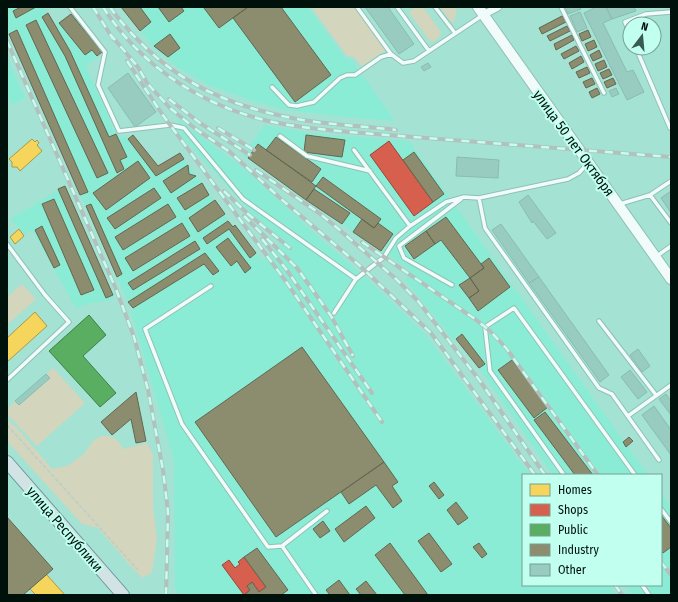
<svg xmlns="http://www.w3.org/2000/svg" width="678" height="602" viewBox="0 0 678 602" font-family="'Fira Sans Condensed',sans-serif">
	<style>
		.built { fill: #8becd6 }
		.green { fill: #d3d5bc }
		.homes { fill: #f6d55c; stroke: #ac9a44 }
		.shops { fill: #d6604d; stroke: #96483a }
		.public { fill: #5aae61; stroke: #3f7f48 }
		.industry { fill: #8c8c6e; stroke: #626751 }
		.building { fill: #99ccc1; stroke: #8abcb1 }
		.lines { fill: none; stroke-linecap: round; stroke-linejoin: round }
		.service-casing { stroke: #8fc0b6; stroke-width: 5.5 }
		.minor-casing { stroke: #8fc0b6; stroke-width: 9 }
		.secondary-casing { stroke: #8fc0b6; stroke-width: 12 }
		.primary-casing { stroke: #6c999a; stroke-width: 14 }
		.path { stroke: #bccec9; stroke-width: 1.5; stroke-dasharray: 4 2; stroke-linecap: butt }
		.service { stroke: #f1fbf9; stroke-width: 3.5 }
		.minor { stroke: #f1fbf9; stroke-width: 7 }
		.secondary { stroke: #f1fbf9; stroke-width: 10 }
		.primary { stroke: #d1e3e5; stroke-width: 12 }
		.rail-casing { stroke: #b2c1bd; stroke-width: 4 }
		.rail { stroke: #c1ffef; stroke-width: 2.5; stroke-dasharray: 8; stroke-linecap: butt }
		.labels { text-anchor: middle; stroke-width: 4; stroke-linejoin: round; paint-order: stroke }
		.street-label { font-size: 14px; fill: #00110c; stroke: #c1ffef }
	</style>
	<rect width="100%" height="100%" fill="#a4e2d4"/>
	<path class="built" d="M7 7H43L55 25 71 13 103 52 86 66 116 134 121 137 125 136 128 139 133 135 158 166 180 153 196 176 202 183 209 195 215 200 232 226 235 225 262 260 280 245 177 131 178 119 246 170 323 241 372 283 427 336 530 475H523V585H609L617 595H183L181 593H178L175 589 174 460 131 312 133 308 128 302 7 30Z
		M121 7H308L346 59 350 58 395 121 336 116 281 109 249 100 207 84 177 67 152 46Z
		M7 57 25 98 12 105 7 95Z
		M264 125 310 133 409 141 648 475H553L479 368 456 339H452L405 280 410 270 306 200 243 155Z
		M65 186 113 295 114 298 107 301 91 303 76 308 32 230 25 235 10 219Z
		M661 493 671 507V595H631L625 585H661Z"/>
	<path class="green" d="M311 7H354L386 50 362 66 354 57 347 56Z
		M415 7H423L441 32 440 36 433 42 429 40 409 12Z
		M440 7H457L455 19 452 23Z
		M22 284 36 299 7 325V297Z
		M53 368 85 403 37 446 7 414V409Z
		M7 420 17 428 52 469 67 466 83 455 94 440 102 436H108L116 439 124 449 147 443 153 454V507L157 538 152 572 143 578 133 569 98 528 82 524 7 441Z"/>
	<path class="homes" d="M32 139 35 142 37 140 39 143 37 145 42 151 20 171 17 167H12V162L9 159Z
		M19 229 24 236 15 244 10 237Z
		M35 312 47 326 7 362V338Z
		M46 574 65 595H36L30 589Z"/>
	<path class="shops" d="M389 141 433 202 414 216 370 155Z
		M244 557 266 587 259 592 252 582 247 586 250 590 244 595 222 565 229 560 235 568 240 564 238 562Z"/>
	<path class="public" d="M89 315 106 335 83 356 116 393 100 407 49 351Z"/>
	<path class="industry" d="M21 7H36L16 18 13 11Z
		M121 7H140L151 22 140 31Z
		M158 7H181L184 11 169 22Z
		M205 7H248L219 28 204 8Z
		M248 7H281L331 75 295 102 233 18Z
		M48 13 70 51 109 137 116 134 127 157 120 160 124 169 117 173 65 56 42 17Z
		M71 14 102 52 97 56 92 50 85 55 59 23Z
		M562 16 566 22 542 34 539 28Z
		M36 20 108 173 97 178 26 25Z
		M567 26 570 31 550 41 547 36Z
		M17 30 88 192 80 195 9 34Z
		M588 30 591 37 582 41 579 34Z
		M170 34 180 48 168 57 154 46Z
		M572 35 574 40 556 50 554 44Z
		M594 40 597 47 588 51 585 44Z
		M576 46 579 51 564 59 561 54Z
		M599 50 602 57 593 61 590 55Z
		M581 56 584 62 572 69 569 63Z
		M604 60 607 67 598 71 595 64Z
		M587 67 590 73 579 78 576 72Z
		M609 69 612 75 603 79 600 73Z
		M592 78 595 84 586 88 583 82Z
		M613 78 616 84 607 88 604 82Z
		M597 88 600 94 592 98 589 92Z
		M133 135 158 166 180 153 184 159 156 176 128 139Z
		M306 135 345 140 342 157 304 152Z
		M276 137 321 169 312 182 266 150Z
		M258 144 316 186 306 200 248 158Z
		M414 152 444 194 433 202 403 160Z
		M138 161 150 178 106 210 93 193Z
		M188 165 189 174 196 176 171 193 163 181Z
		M323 177 381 219 374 228 316 186Z
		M202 183 209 195 185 210 177 198Z
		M65 186 113 295 106 298 58 189Z
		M154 188 161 198 115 229 107 218Z
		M314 189 350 213 342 224 306 200Z
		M54 199 94 290 81 295 42 204Z
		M215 200 225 214 198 232 189 218Z
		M91 204 122 274 117 277 86 206Z
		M168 204 176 217 123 250 115 237Z
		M446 217 484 268 470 278 441 240 435 244 426 231Z
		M362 219 374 228 378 223 393 234 381 251 353 232Z
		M228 221 233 227 235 225 256 253 250 258 229 229 207 244 203 238Z
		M182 223 190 236 133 271 125 258Z
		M42 226 60 265 54 268 35 230Z
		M426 231 435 244 414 259 405 246Z
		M228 238 251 268 245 273 237 261 231 266 216 247Z
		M195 241 200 249 133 290 128 283Z
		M205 253 219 271 213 275 204 264 133 308 128 302Z
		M489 258 510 287 478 311 469 298 479 291 470 278 484 268 481 264Z
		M470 278 479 291 469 298 459 285Z
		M462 334 485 364 479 368 456 339Z
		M302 347 384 462 276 537 195 422Z
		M512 360 548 407 534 418 498 370Z
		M136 392 146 441 136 443 131 419 112 435 101 422Z
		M545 412 593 475H575L534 420Z
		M629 437 633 441 626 447 623 442Z
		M384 462 398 482 392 486 402 501 393 508 376 485 349 504 341 492Z
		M434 482 444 495 439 499 429 486Z
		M456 502 468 518 458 525 447 510Z
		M366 506 375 518 344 542 335 529Z
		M661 515 671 528V547L663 553 661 551Z
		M7 517 53 569 23 595H7Z
		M323 521 330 531 320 538 313 529Z
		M429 533 452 564 441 572 418 541Z
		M390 543 428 595H405L375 555Z
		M479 543 487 554 482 558 473 547Z
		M257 548 288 590 281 595H244L250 590 247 586 252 582 259 592 266 587 244 557Z
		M339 580 350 595H330L326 590Z
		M366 581 377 595H361L356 589Z"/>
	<path class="building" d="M365 7H388L414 44 399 54Z
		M565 7H580L581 9 568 14Z
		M596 7H606L612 19 603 23 627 72 633 70 644 92 627 100 584 13Z
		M606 7H634L636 11 612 19Z
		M580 12 587 28 577 32 570 16Z
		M428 63 431 67 424 71 421 67Z
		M128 73 156 112 135 127 108 88Z
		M616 88 619 94 612 97 609 91Z
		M457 157 499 160 498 178 456 176Z
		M671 191V213L661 198Z
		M528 195 556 233 547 239 533 221 532 223 519 202Z
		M501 224 539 277 529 283 492 230Z
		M539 277 609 375 600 382 529 283Z
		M638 349 650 366 642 372 630 355Z
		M630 370 647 392 638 399 621 377Z
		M46 374 50 378 19 405 15 401Z
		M666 394 671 401V415L659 399Z
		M654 406 671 430V455L642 415Z"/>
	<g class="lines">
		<defs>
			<path id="service" d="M70 7 105 52 98 85 119 131 170 125 184 128 243 199 356 279 384 257 396 238 410 226 446 202 464 197 479 198 568 179 579 173 587 164
				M357 7 391 54 403 63 414 61 483 15
				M397 7 429 51
				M435 7 455 33
				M561 7 604 93
				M630 34 625 22 646 14 671 12
				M636 48 670 128
				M272 87 289 105 297 106 314 102 340 78 347 75H355L381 57 391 54
				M280 136 307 156 370 171
				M354 150 410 226
				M650 195 671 181
				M479 198 485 228 599 388 612 394 659 460
				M620 204 650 195 671 223
				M7 244 45 295 69 322 7 380
				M657 256 671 246
				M452 285 404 258 399 246 461 199
				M211 286 145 329 182 424 268 547 282 546
				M334 313 356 279
				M599 321 656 395
				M628 416 671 385
				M564 475 490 371 485 327 514 308 635 475
				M661 509 671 522
				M642 585 649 595
				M316 595 282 546 327 511"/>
			<path id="minor" d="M483 15 498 7"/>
			<path id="secondary" d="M478 7 671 279"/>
			<path id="primary" d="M7 462 123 595"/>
		</defs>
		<use href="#service" class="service-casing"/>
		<use href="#minor" class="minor-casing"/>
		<use href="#secondary" class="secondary-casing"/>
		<use href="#primary" class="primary-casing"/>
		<path class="path" d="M7 425 138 570"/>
		<use href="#service" class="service"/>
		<use href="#minor" class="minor"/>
		<use href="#secondary" class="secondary"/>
		<use href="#primary" class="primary"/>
		<defs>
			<path id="rail" d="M93 7 113 39
				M103 7C140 65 198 103 264 120 292 127 320 129 349 132L671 157
				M110 7C119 20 129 31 140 42 183 86 236 108 297 119 329 125 363 126 396 130
				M110 34 138 67 147 83 170 108 197 130 230 152 281 199 359 265 431 333 535 475
				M7 41 116 289 134 337 148 390 163 470 168 512 166 595
				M127 61 162 114 287 283 382 422
				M169 99 200 123 250 155
				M218 128 254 150
				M256 170 319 213 335 226 396 279 418 301 480 381 545 475
				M224 191 248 214 290 248
				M244 216 297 268 331 316 353 356
				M262 239 286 269 372 393
				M362 242 475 319 490 331 506 348 598 475
				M661 562 671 575
				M615 585 622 595"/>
		</defs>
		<use href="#rail" class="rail-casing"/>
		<use href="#rail" class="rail"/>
	</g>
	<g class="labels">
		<g class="street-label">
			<text transform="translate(574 143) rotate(54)" y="5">улица 50 лет Октября</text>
			<text transform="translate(65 529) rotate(49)" y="5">улица Республики</text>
		</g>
	</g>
	<rect width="678" height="602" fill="none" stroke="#00110c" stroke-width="16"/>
	<rect x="522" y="474" width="140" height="112" fill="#c1ffef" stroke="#74a094"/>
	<rect x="530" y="484" width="20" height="12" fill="#f6d55c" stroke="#74a094"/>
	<text x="558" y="494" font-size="12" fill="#00110c">Homes</text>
	<rect x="530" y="504" width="20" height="12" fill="#d6604d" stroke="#74a094"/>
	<text x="558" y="514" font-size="12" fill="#00110c">Shops</text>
	<rect x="530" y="524" width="20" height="12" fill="#5aae61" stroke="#74a094"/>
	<text x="558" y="534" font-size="12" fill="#00110c">Public</text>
	<rect x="530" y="544" width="20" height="12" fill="#8c8c6e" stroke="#74a094"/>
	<text x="558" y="554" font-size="12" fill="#00110c">Industry</text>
	<rect x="530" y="564" width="20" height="12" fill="#99ccc1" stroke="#74a094"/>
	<text x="558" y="574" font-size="12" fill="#00110c">Other</text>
	<g transform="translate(642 36) rotate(16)"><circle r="19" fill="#c1ffef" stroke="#74a094"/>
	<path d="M0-3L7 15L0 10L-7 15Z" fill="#395a52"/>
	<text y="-6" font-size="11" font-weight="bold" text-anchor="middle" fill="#00110c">N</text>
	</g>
</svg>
